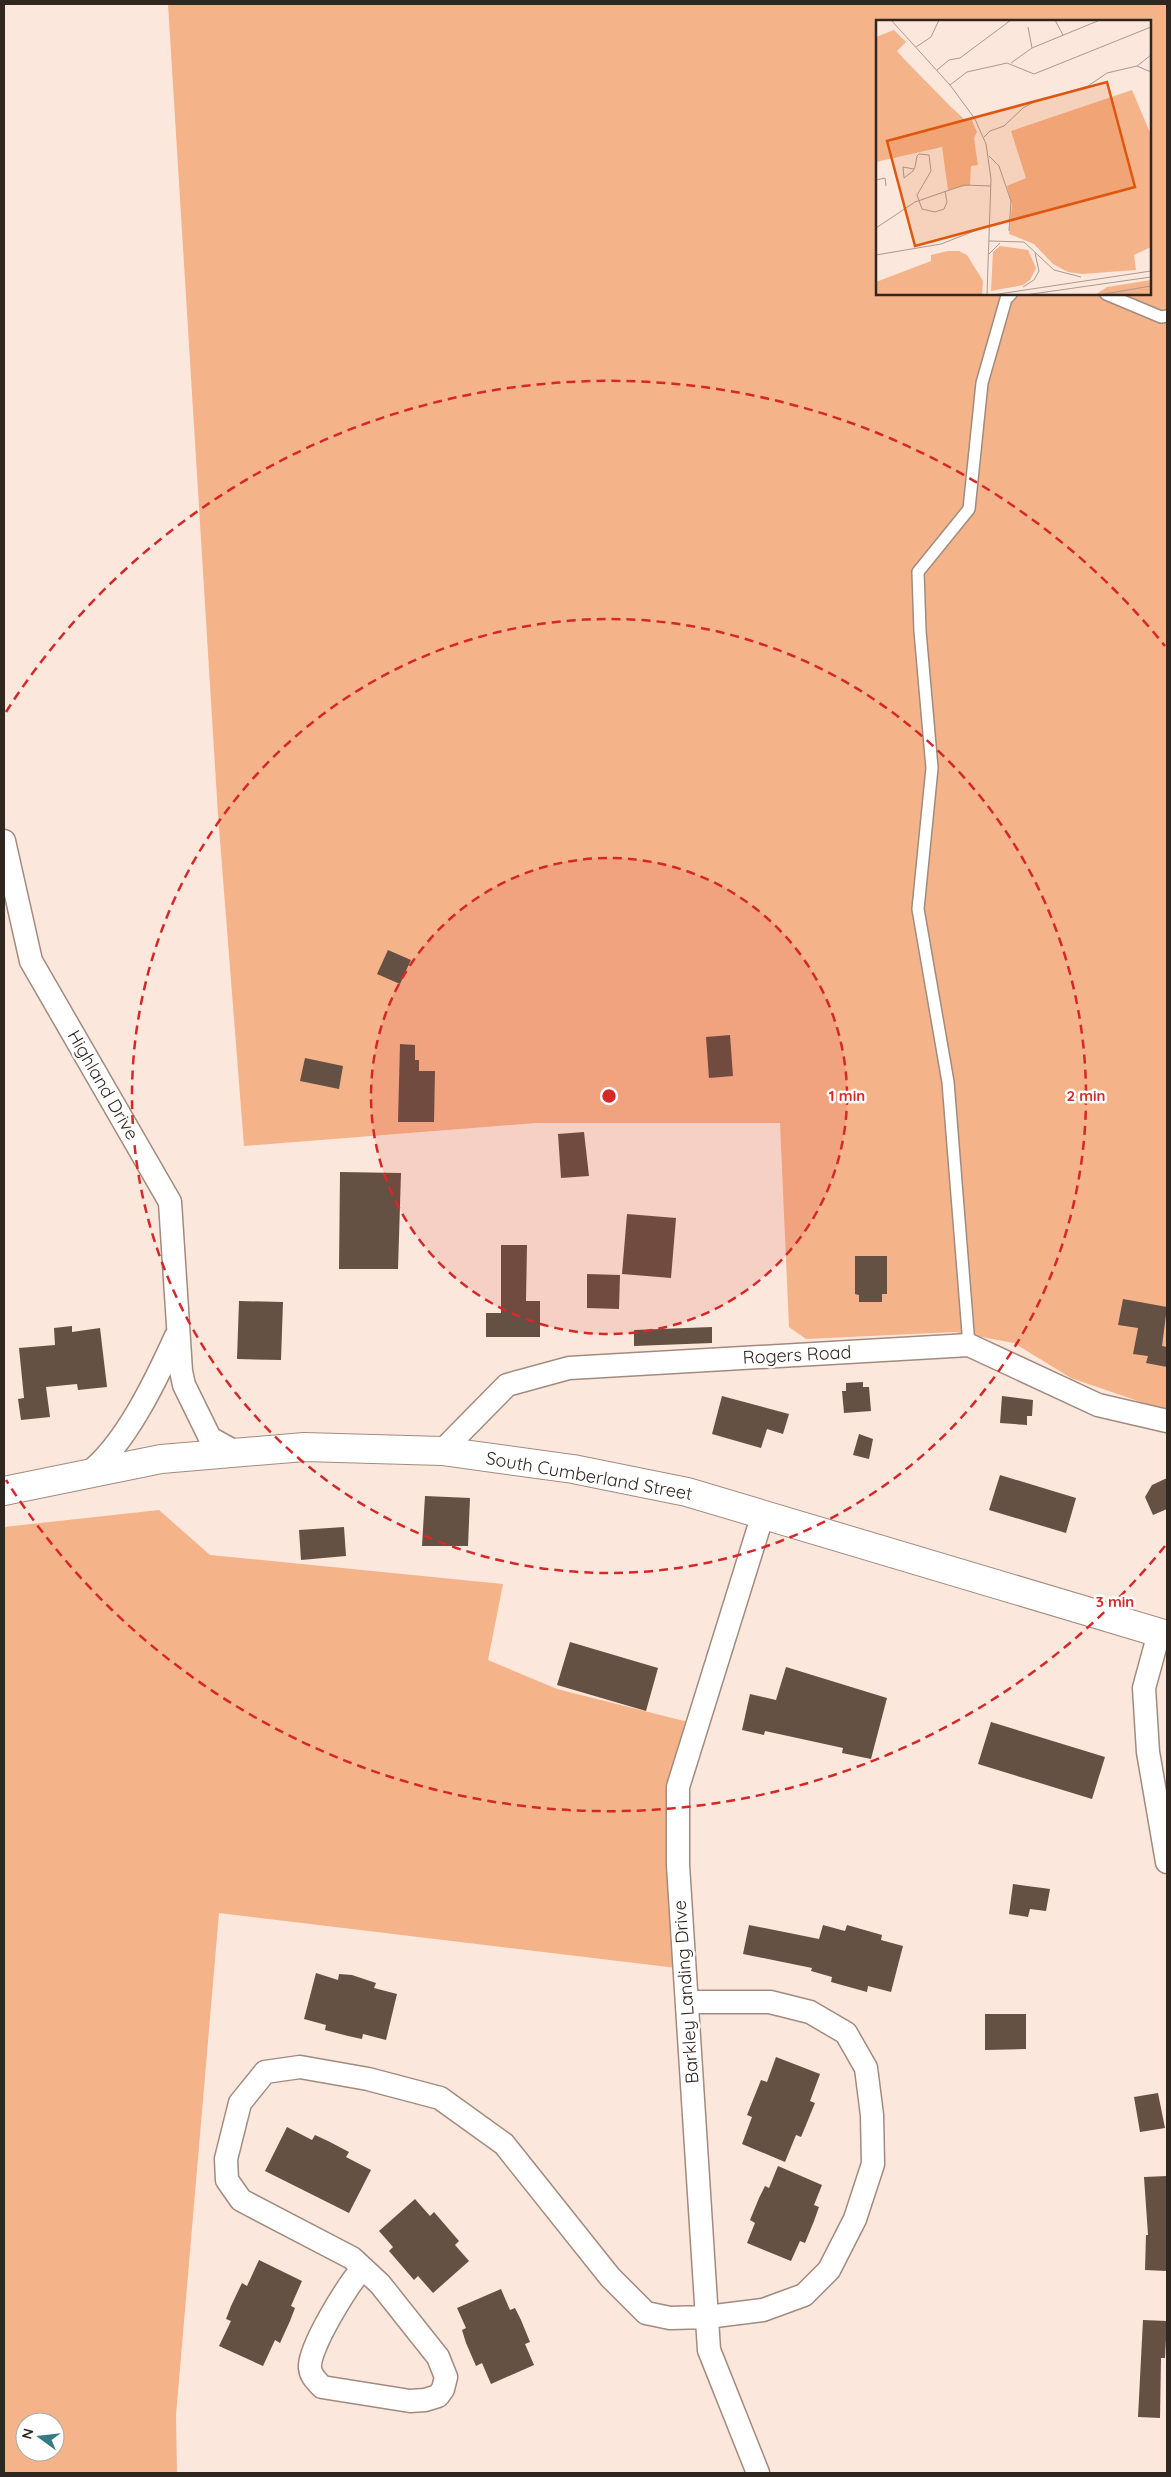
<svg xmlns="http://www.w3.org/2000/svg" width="1171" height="2477" viewBox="0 0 1171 2477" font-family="Quicksand,sans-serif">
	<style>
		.green { fill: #f5b38a; fill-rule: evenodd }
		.building { fill: #655044 }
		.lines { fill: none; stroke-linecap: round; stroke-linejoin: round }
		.service-casing { stroke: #a28b7e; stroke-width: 14 }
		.minor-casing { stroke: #a28b7e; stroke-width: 25 }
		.secondary-casing { stroke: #a28b7e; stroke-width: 30 }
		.service { stroke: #fff; stroke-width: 11 }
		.minor { stroke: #fff; stroke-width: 22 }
		.secondary { stroke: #fff; stroke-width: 28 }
		.ring { fill: none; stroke: #d62828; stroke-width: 2.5; stroke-dasharray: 9 6 }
		.labels { text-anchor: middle; stroke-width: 5; stroke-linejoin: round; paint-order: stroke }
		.street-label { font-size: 18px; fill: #302721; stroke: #fff }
		.inset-road { fill: none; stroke: #aa9a91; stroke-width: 1 }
		.view { fill: #df560d; fill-opacity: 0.15; stroke: #df560d; stroke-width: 2.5 }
		.inset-edge { fill: none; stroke: #302721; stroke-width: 2.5 }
		.centre { fill: #d62828; stroke: #fff; stroke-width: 2.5 }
		.ring-label { font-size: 15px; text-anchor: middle; font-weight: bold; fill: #d62828; stroke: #fff; stroke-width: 5; stroke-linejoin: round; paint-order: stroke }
	</style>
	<rect width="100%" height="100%" fill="#fbe7db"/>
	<path class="green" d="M168 4H1167V1411L1071 1378 1014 1343 955 1332 806 1339 789 1327 780 1123H536L244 1146 218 815ZM877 21H1150V294H877Z
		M159 1510 210 1555 503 1584 488 1660 557 1689 696 1724 678 1787 685 1969 219 1913 176 2415 177 2473H4V1527ZM25 2422H55V2452H25Z"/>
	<path class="building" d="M388 950 411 960 400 984 377 974Z
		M730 1035 733 1076 709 1078 706 1037Z
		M400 1044 415 1045V1060H419V1071H435L434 1122H398Z
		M305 1058 343 1066 339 1089 300 1081Z
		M584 1132 589 1176 561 1178 558 1134Z
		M340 1172 401 1173 398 1269H339Z
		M627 1214 676 1218 671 1278 622 1274Z
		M501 1245H527L526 1301H540V1337H486V1313H501Z
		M855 1256H887V1294H882V1302H859V1295L855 1294Z
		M587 1274 620 1275 619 1309 587 1308Z
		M1123 1299 1167 1307 1162 1346 1167 1347V1367L1146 1363 1148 1356 1133 1354 1138 1328 1118 1325Z
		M239 1301 283 1302 281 1360 237 1359Z
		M72 1326V1332L100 1328 107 1387 78 1390 77 1384 46 1387 50 1417 21 1420 18 1399 24 1398 19 1348 55 1345 54 1328Z
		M712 1327V1343L634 1346V1330Z
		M863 1382V1387H869L871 1411 844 1413 842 1391H846V1383Z
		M722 1396 789 1414 783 1434 767 1429 761 1448 712 1434Z
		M1002 1396 1033 1400 1032 1416H1027V1425L1000 1423Z
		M859 1434 873 1439 869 1459 853 1455Z
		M1000 1475 1076 1498 1066 1533 989 1510Z
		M1167 1478V1509L1153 1515 1145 1497 1152 1485Z
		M425 1496 470 1498 468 1546H422Z
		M344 1527 346 1556 301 1560 299 1530Z
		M570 1642 658 1668 646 1711 557 1685Z
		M786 1667 887 1698 871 1759 842 1753 843 1748 765 1731 764 1735 742 1730 750 1694 776 1700Z
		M991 1722 1105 1757 1092 1799 978 1764Z
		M1013 1884 1050 1889 1046 1911 1030 1909 1028 1917 1009 1914Z
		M749 1925 819 1939 823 1925 845 1931 847 1925 882 1935 881 1940 903 1946 891 1992 868 1986 867 1992 831 1982 832 1977 811 1971 812 1968 743 1954Z
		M316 1973 338 1980 339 1974 352 1975 376 1983 374 1988 397 1994 386 2040 363 2034 362 2039 348 2036 325 2030 326 2025 304 2019Z
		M985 2014H1026V2049L985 2050Z
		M776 2057 820 2074 810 2101 815 2103 806 2125 801 2137 796 2135 785 2162 742 2144 752 2117 747 2115 761 2080 767 2082Z
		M1158 2093 1165 2128 1140 2132 1134 2097Z
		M287 2127 312 2140 315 2135 328 2141 349 2152 346 2157 371 2170 349 2213 265 2171Z
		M778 2166 822 2185 814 2205 819 2207 814 2221 805 2243 800 2241 791 2261 747 2243 755 2223 750 2220 759 2198 765 2186 769 2188Z
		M1167 2176V2271L1145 2270 1146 2235H1148L1144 2177Z
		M415 2199 430 2216 434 2212 459 2241 455 2245 469 2261 433 2293 418 2276 414 2280 389 2251 393 2247 379 2231Z
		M259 2260 302 2281 291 2306 295 2308 290 2321 280 2343 275 2340 263 2366 219 2346 231 2321 226 2319 231 2306 242 2283 247 2286Z
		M501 2289 510 2310 515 2308 521 2320 530 2342 525 2344 534 2365 491 2384 482 2363 476 2366 466 2343 462 2330 466 2328 457 2308Z
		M1143 2320 1167 2321 1165 2358H1161L1160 2418 1138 2417Z"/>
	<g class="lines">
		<defs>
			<path id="service" d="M1106 294 1161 317 1167 316
				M969 1345 948 1082 918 909 932 768 920 631 918 572 969 509 982 383 1006 299 1011 294"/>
			<path id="minor" d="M4 841 31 961 170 1202 181 1371 184 1385 210 1438 237 1453
				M442 1451 507 1385 569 1368 969 1345 1098 1405 1167 1421
				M87 1474C125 1446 157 1378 176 1336
				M1159 1633 1144 1688 1148 1752 1167 1862
				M363 2268C349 2283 308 2348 310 2368 311 2377 317 2381 322 2387L410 2401 425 2400 438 2396 443 2389 446 2377 438 2357 380 2284 352 2258 241 2200 227 2180 226 2159 240 2103 265 2072 300 2067 368 2079 440 2098 504 2144 610 2277 646 2313 670 2318 707 2317 763 2310 804 2295 829 2270 855 2219 873 2164 872 2115 866 2068 846 2033 810 2012 770 2002H687
				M758 2473 709 2350 678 1865V1787L763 1514"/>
			<path id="secondary" d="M4 1491 161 1459 304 1447 442 1451 573 1469 687 1492 1167 1635"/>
		</defs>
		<use href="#service" class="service-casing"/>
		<use href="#minor" class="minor-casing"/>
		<use href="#secondary" class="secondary-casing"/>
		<use href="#service" class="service"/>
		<use href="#minor" class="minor"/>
		<use href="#secondary" class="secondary"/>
	</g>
	<circle cx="609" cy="1096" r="238" fill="#d62828" fill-opacity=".12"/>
	<g class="ring">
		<circle cx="609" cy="1096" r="238"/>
		<circle cx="609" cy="1096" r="477"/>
		<path d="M1165 1546A715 715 0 0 1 6 1480M6 712A715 715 0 0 1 1165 646"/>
	</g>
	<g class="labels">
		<g class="street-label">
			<text transform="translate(103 1085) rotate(60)" y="6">Highland Drive</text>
			<text transform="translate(797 1355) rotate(-3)" y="6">Rogers Road</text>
			<text transform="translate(589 1476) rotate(10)" y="6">South Cumberland Street</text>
			<text transform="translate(686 1992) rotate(-94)" y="6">Barkley Landing Drive</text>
		</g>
	</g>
	<g transform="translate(876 20)">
		<rect width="275" height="275" fill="#fbe7db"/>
		<path d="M18 10 30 22 21 31 28 39 74 86 88 99 95 98 101 112 98 118 102 145 95 146 94 165 72 170 66 127 0 142V17ZM256 70 275 115V227L258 235 260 250 206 254 192 252 177 244 158 224 133 214 136 185 131 166 150 158 135 111ZM124 226 152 230 160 248 154 260 147 265 115 271 117 232ZM72 231H83L91 235 107 261 106 274 0 275V262L55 241V235ZM275 260V275H219L231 267Z" fill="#f5b38a"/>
		<path class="inset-road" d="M15 0 74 65 99 99 110 124 115 159 111 275M179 0 187 15M152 7 156 28M40 27 55 17 63 0M135 43 156 28 224 0M261 46 275 52M61 50 73 40 84 38 135 0M74 65 91 52 131 43 158 54 275 7M108 117 114 111 128 106 147 88 158 82 212 66 231 53 261 46 275 35M113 136 123 146 135 181 133 211M38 149 27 147 28 158 37 151 39 147 41 136 43 134 53 135 55 151 41 175 46 189 59 192 68 189 71 182 69 171M0 160 9 158 10 166M0 208 39 182 88 165 115 166M113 221 148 222 178 250 205 257M113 234 124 223M0 235 65 224 114 205M147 267 158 260 163 251 159 233M116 275 275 251M149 275 275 257M223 275 275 266"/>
		<path class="view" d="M231 62 259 167 39 226 11 121Z"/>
		<rect width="275" height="275" class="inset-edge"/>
	</g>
	<circle cx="609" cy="1096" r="8" class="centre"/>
	<g class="ring-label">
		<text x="847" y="1101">1 min</text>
		<text x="1086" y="1101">2 min</text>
		<text x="1115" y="1607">3 min</text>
	</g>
	<rect width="1171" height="2477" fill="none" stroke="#302721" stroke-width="10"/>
	<g transform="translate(40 2437) rotate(285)"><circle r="24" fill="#ffffff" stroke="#aca9a6"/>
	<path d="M0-4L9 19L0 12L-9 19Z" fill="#347c82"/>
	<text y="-8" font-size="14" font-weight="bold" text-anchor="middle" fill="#302721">N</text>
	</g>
</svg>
